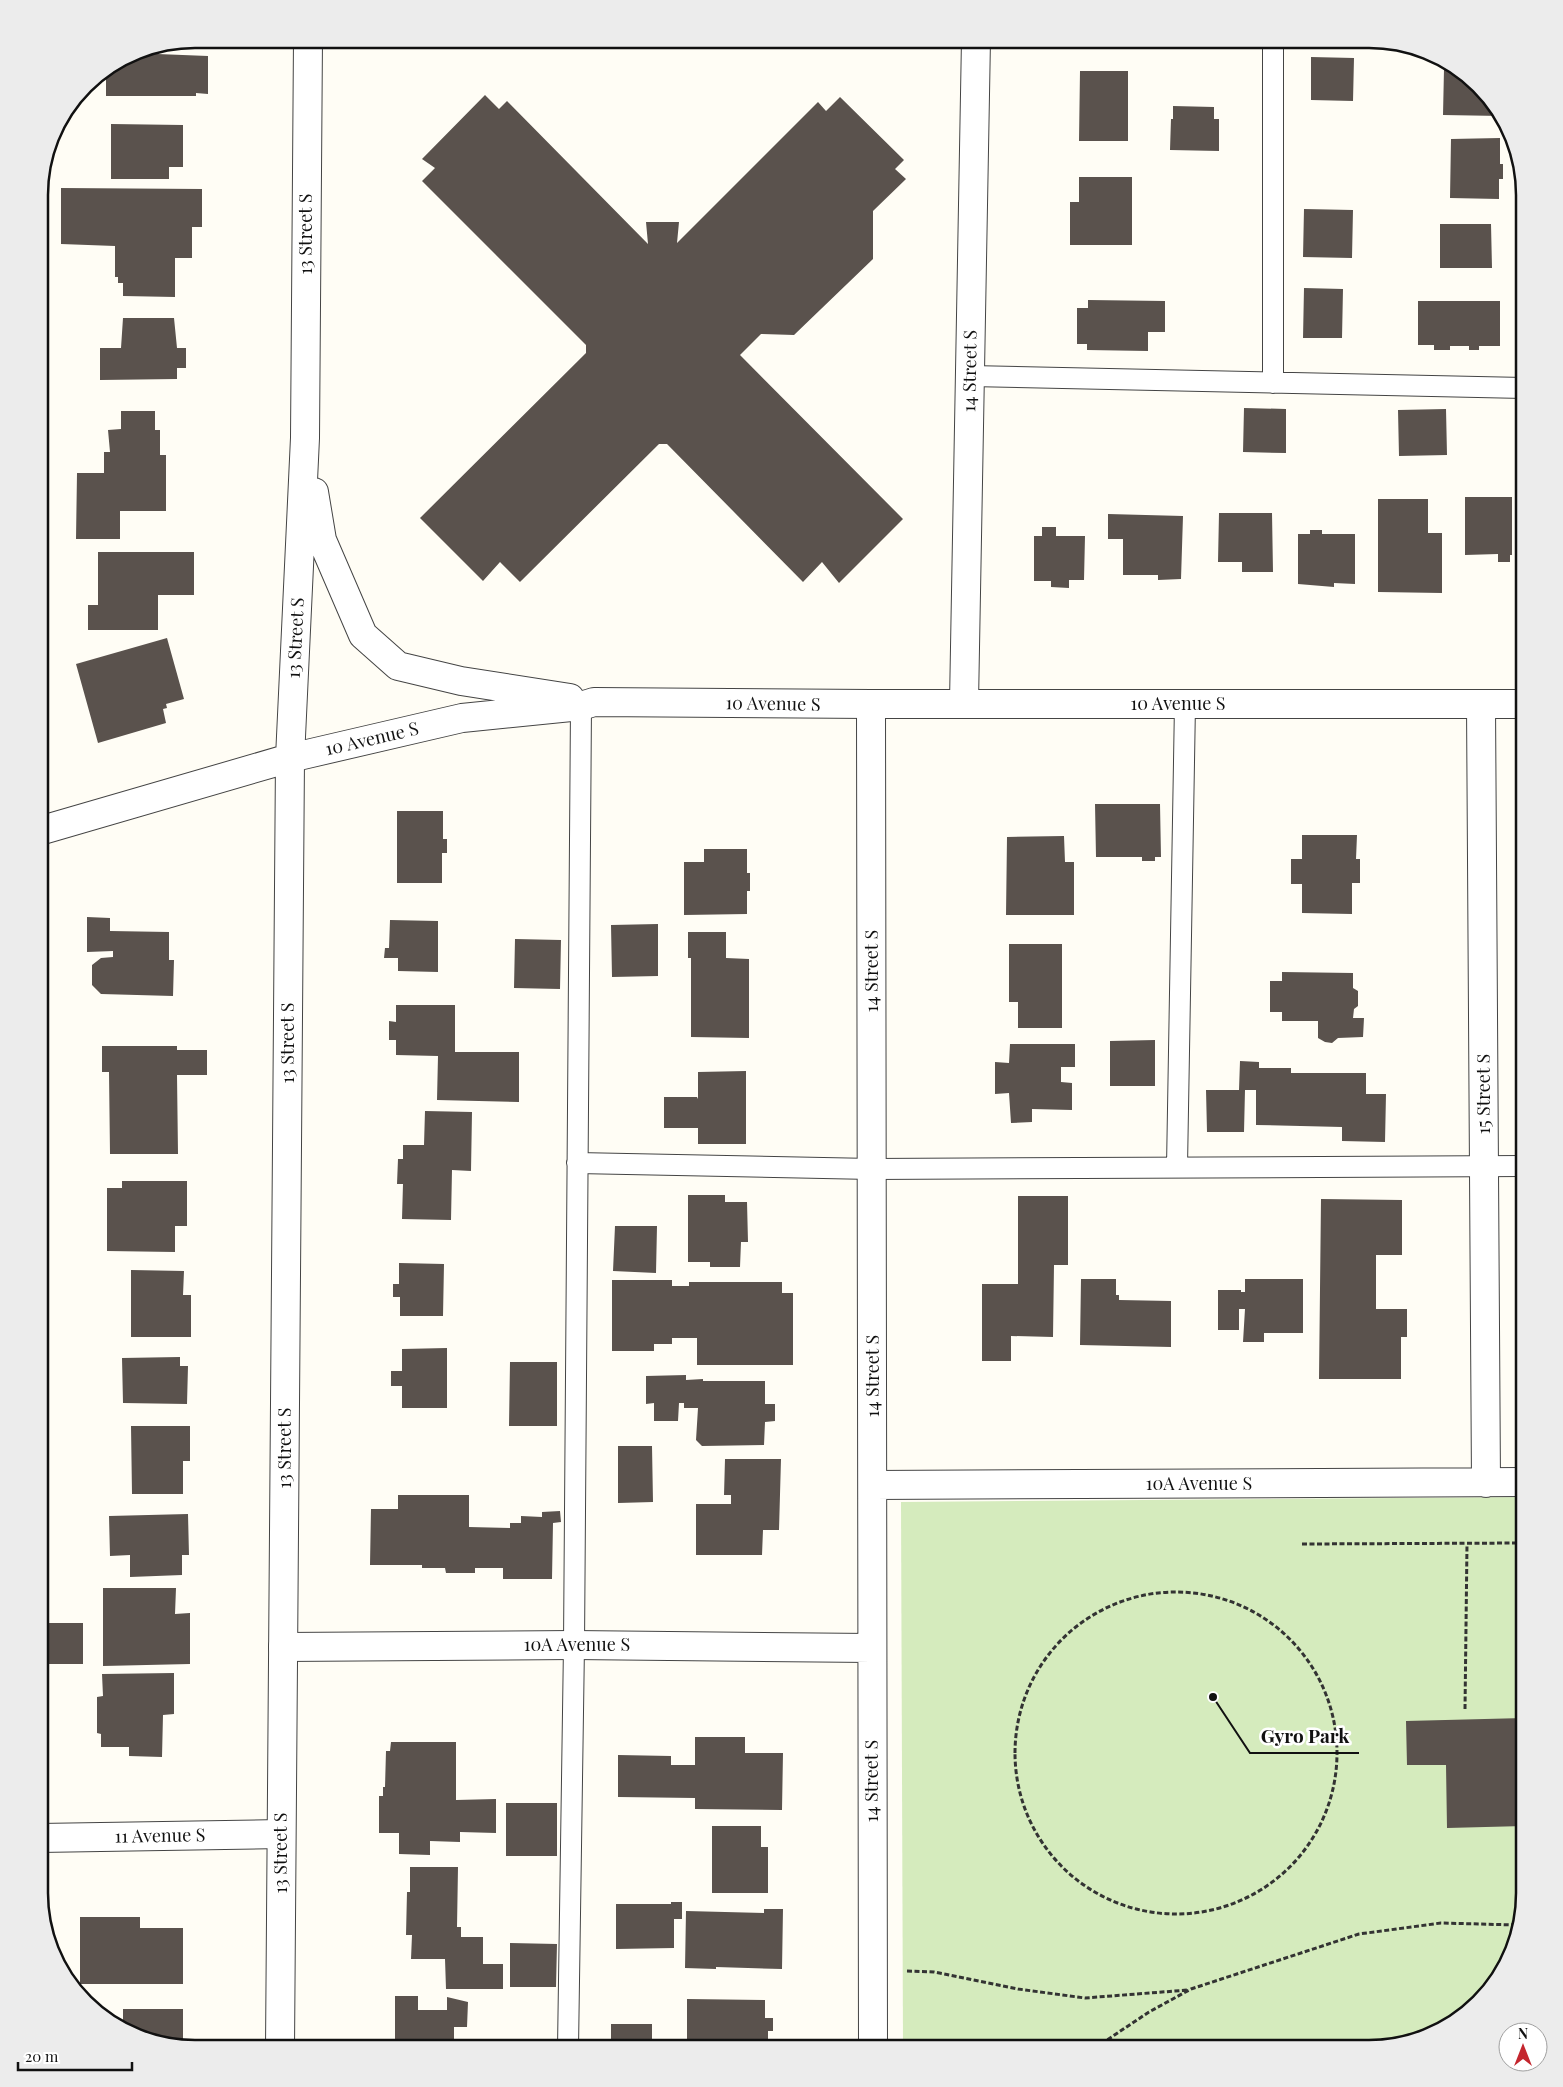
<svg xmlns="http://www.w3.org/2000/svg" width="1563" height="2087" viewBox="0 0 1563 2087" font-family="'Playfair Display',serif">
	<style>
		.green { fill: #d5ebbd }
		.building { fill: #5a524d }
		.lines { fill: none; stroke-linecap: round; stroke-linejoin: round }
		.service-casing { stroke: #444; stroke-width: 22 }
		.minor-casing { stroke: #444; stroke-width: 30 }
		.tertiary-casing { stroke: #444; stroke-width: 30 }
		.path { stroke: #333; stroke-width: 3; stroke-dasharray: 5 2.5; stroke-linecap: butt }
		.service { stroke: #fff; stroke-width: 20 }
		.minor { stroke: #fff; stroke-width: 28 }
		.tertiary { stroke: #fff; stroke-width: 28 }
		.labels { text-anchor: middle; stroke-width: 5; stroke-linejoin: round; paint-order: stroke }
		.street-label { font-size: 18px; fill: #111; stroke: #fff }
		.rim { fill: none; stroke: #111; stroke-width: 2.5 }
		.leader { fill: none; stroke: #111; stroke-width: 2 }
		.callout-dot { fill: #111; stroke: #fff; stroke-width: 2 }
		.callout-label { font-size: 19px; text-anchor: middle; font-weight: bold; fill: #111; stroke: #fff; stroke-width: 5; stroke-linejoin: round; paint-order: stroke }
	</style>
	<rect width="100%" height="100%" fill="#fffdf5"/>
	<path class="green" d="M1524 1497V1893L1504 1970 1455 2022 1409 2043 1369 2048H903L901 1502Z"/>
	<path class="building" d="M1079 39H1126V42L1079 41Z
		M132 53 208 56V94L196 93V96H106V68L120 60 132 59Z
		M1311 57 1354 58 1353 101 1311 100Z
		M1444 69H1457L1498 108 1501 116 1443 115Z
		M1080 71H1128V141H1079Z
		M485 95 499 109 507 101 648 244 646 222H679L677 243 818 102 826 111 840 97 904 160 895 169 906 179 873 211V259L794 335 761 334 740 355 903 519 839 583 822 562 803 582 667 444H659L520 582 500 562 483 581 420 518 586 353V345L422 181 435 168 422 159Z
		M1173 106 1214 107V119H1219V151L1170 150 1171 119H1173Z
		M111 124 183 125V167H169V179H111Z
		M1500 138V164H1503V179H1499V199L1450 198 1451 139Z
		M1079 177H1132V245H1070V202H1079Z
		M61 188 202 189V227H192V258H175V297L123 296V283H118V277H115V246L61 244Z
		M1304 209 1353 210 1352 258 1303 257Z
		M1440 224H1491L1492 268H1440Z
		M1304 288 1343 289 1342 338H1303Z
		M1088 300 1165 301V332H1148V351L1087 350V344H1077V308H1088Z
		M1418 301H1500V346H1479V350H1469V346H1450V350H1434V345H1418Z
		M123 318H174L177 348H186V368H177V379L100 380V348H121Z
		M1244 408 1286 409V453L1243 452Z
		M1446 409 1447 455 1399 456 1398 410Z
		M121 411H155V430H160V455H166V511H120V539H76L77 473H104V452H110L108 430 121 429Z
		M1465 497H1512V555H1510V562H1498V554L1465 555Z
		M1378 499H1428V533H1442V593L1378 592Z
		M1219 513H1272L1273 572H1242V562H1218Z
		M1108 514 1183 516 1181 579 1158 580V575H1123V539H1108Z
		M1042 527H1056V536H1085L1084 580H1069V588L1051 587V581H1034V536H1042Z
		M1310 530H1322V534H1355V584L1334 583V587L1298 584V534H1310Z
		M98 552H194V595H158V630H88V605H98Z
		M167 638 184 699 166 704 167 708 163 709 166 723 98 743 76 664Z
		M1095 804H1160L1161 857H1155V861H1142V857H1096Z
		M397 811H443V839H447V853H442V883H397Z
		M1302 835H1357L1356 859H1360V883H1352V914L1302 913V884H1291V859H1302Z
		M1064 836 1065 862H1074V915H1006L1007 837Z
		M704 849H747V873H750V891H747V914L684 915V862H704Z
		M87 917 110 918V931L169 932V960H174L173 996 101 994 92 985V965L101 958 113 957V951L87 952Z
		M390 920 438 921V972L398 971V958H384L385 948H389Z
		M658 924V976L612 977 611 925Z
		M688 932H726V958L749 959V1038L691 1037V958H688Z
		M515 939 561 940 560 989 514 988Z
		M1009 944H1062V1028H1018V1002H1009Z
		M1282 972 1353 973V988L1358 991V1006L1354 1009 1353 1018H1364L1363 1037 1338 1038 1332 1043 1325 1042 1318 1038V1021H1282V1012H1270V981H1282Z
		M396 1005H455V1052H519V1102L437 1100 438 1056 396 1055V1040H389V1021L396 1022Z
		M1155 1040V1086H1110V1041Z
		M1010 1044H1075V1067H1061V1082L1072 1083V1110L1032 1109V1122L1011 1123 1009 1093 995 1094V1062L1009 1063Z
		M102 1046H177V1050H207V1075H177L178 1154H110L109 1072H102Z
		M1240 1061 1259 1062V1068H1291V1073H1366V1094H1386L1385 1142 1342 1141V1127L1256 1125V1090H1245L1244 1132H1207L1206 1090H1239Z
		M746 1071V1144H698V1128H664V1097H697L698 1099V1072Z
		M425 1111 472 1112 471 1171 452 1170 451 1220 402 1219 403 1184H397L398 1159H403V1145H424Z
		M122 1181H187V1226H175V1252L107 1251V1188H122Z
		M688 1195H725V1202H747L748 1242H741L740 1267H710V1262H688Z
		M1018 1196H1068V1265H1054L1053 1337 1011 1336V1361H982V1284H1018Z
		M1321 1199 1402 1200V1255H1376V1309H1407V1337H1401V1379H1319Z
		M615 1226H657L656 1273 613 1271Z
		M399 1263 444 1264 443 1316H400V1297H393V1284H399Z
		M131 1270 184 1271 183 1295H191V1337H131Z
		M1081 1279H1116V1295H1119V1300L1171 1301V1347L1080 1345Z
		M1245 1279H1303V1333H1264V1342H1243L1245 1309H1239V1330H1218V1290H1241V1292H1245Z
		M612 1280H672V1286H689V1282H782V1293H793V1365H697V1338H672V1344H654V1351H612Z
		M447 1348V1408H402V1386H391V1371H402V1349Z
		M180 1357V1366H188L187 1404 123 1403 122 1358Z
		M510 1362H557V1426H509Z
		M686 1375V1380L703 1379V1381H765V1404H775V1421L765 1422 764 1445 702 1446 696 1440 698 1408H684V1403H679L678 1421H654V1403L646 1404V1376Z
		M131 1426H190V1461H183V1494H132Z
		M618 1446H652L653 1502 618 1503Z
		M725 1459H781L779 1530H763L762 1555H696V1504H731V1495H724Z
		M398 1495H469V1527L510 1528V1523H521V1516L542 1517V1512L560 1511 561 1522 553 1523 552 1579H503V1568H475V1573H446L445 1568H422V1565H370L371 1509H398Z
		M188 1514 189 1555H182V1575L130 1577V1555L110 1556 109 1516Z
		M103 1588H176L175 1614 190 1613V1664L103 1666Z
		M39 1623H83V1664H39Z
		M174 1673V1714L163 1715 162 1757 129 1756V1747H101V1734L97 1733V1697L103 1696 102 1674Z
		M1524 1718V1826L1447 1828 1446 1765H1407L1406 1721Z
		M695 1737H745V1753H783L782 1810 695 1809V1798L618 1797V1755L671 1756V1765H695Z
		M391 1742H456V1800L496 1799V1833L460 1832V1842L430 1841V1855L399 1854V1833H379V1796H383V1787H385L386 1751H390Z
		M506 1803H557V1856H506Z
		M712 1826H761V1847H768V1893H712Z
		M410 1867H458L457 1927H461V1937H483V1964H503V1989H446L445 1959H411L412 1935H406L407 1892H410Z
		M671 1902H682V1919H674V1948L616 1949V1904H671Z
		M764 1909H783L782 1969 716 1967V1969L685 1968 686 1911 764 1913Z
		M80 1917H140V1928H183V1984H80Z
		M510 1943 557 1944 556 1987H510Z
		M395 1996H418V2010H447V1997L468 2002 467 2027H454V2048H395Z
		M687 1999 765 2000V2018H773V2031H768V2048H721V2039H715L712 2042H687Z
		M123 2009H183V2045L123 2029Z
		M611 2024H652V2046H658V2048H611Z"/>
	<g class="lines">
		<defs>
			<path id="service" d="M1273 39V383
				M970 376 1524 388
				M577 1163 872 1169 1524 1166
				M1177 1167 1185 704
				M568 2048 574 1645 581 706"/>
			<path id="minor" d="M964 703 976 39
				M871 704 873 2048
				M1481 704 1486 1483
				M873 1485 1524 1482
				M283 1647 574 1645 871 1648
				M39 1838 281 1834"/>
			<path id="tertiary" d="M314 492 322 540 363 635 398 666 461 681 570 698
				M39 831 290 758 462 718 581 706 594 702 871 704H1524
				M280 2048 290 758 305 438 308 39"/>
		</defs>
		<use href="#service" class="service-casing"/>
		<use href="#minor" class="minor-casing"/>
		<use href="#tertiary" class="tertiary-casing"/>
		<path class="path" d="M1302 1544 1524 1543
			M1015 1753a161 161 0 1 1 322 0a161 161 0 1 1-322 0Z
			M1465 1709 1467 1544
			M907 1971 934 1972 1018 1989 1085 1998 1188 1990
			M1095 2048 1149 2012 1191 1989 1359 1934 1441 1923 1516 1925"/>
		<use href="#service" class="service"/>
		<use href="#minor" class="minor"/>
		<use href="#tertiary" class="tertiary"/>
	</g>
	<g class="labels">
		<g class="street-label">
			<text transform="translate(306 234) rotate(-90)" y="6">13 Street S</text>
			<text transform="translate(970 371) rotate(-89)" y="6">14 Street S</text>
			<text transform="translate(296 638) rotate(-87)" y="6">13 Street S</text>
			<text transform="translate(773 704) rotate(1)" y="6">10 Avenue S</text>
			<text x="1178" y="710">10 Avenue S</text>
			<text transform="translate(372 739) rotate(-13)" y="6">10 Avenue S</text>
			<text transform="translate(872 971) rotate(-90)" y="6">14 Street S</text>
			<text transform="translate(288 1043) rotate(-90)" y="6">13 Street S</text>
			<text transform="translate(1484 1094) rotate(-90)" y="6">15 Street S</text>
			<text transform="translate(873 1376) rotate(-90)" y="6">14 Street S</text>
			<text transform="translate(285 1448) rotate(-90)" y="6">13 Street S</text>
			<text x="1199" y="1490">10A Avenue S</text>
			<text x="577" y="1651">10A Avenue S</text>
			<text transform="translate(872 1781) rotate(-90)" y="6">14 Street S</text>
			<text transform="translate(160 1836) rotate(-1)" y="6">11 Avenue S</text>
			<text transform="translate(281 1853) rotate(-90)" y="6">13 Street S</text>
		</g>
	</g>
	<path d="M0 0H1563V2087H0ZM195 48H1369A147 147 0 0 1 1516 195V1893A147 147 0 0 1 1369 2040H195A147 147 0 0 1 48 1893V195A147 147 0 0 1 195 48Z" fill="#ececec" fill-rule="evenodd"/>
	<path class="rim" d="M195 48H1369A147 147 0 0 1 1516 195V1893A147 147 0 0 1 1369 2040H195A147 147 0 0 1 48 1893V195A147 147 0 0 1 195 48Z"/>
	<path class="leader" d="M1213 1697L1250 1753H1359"/>
	<circle class="callout-dot" cx="1213" cy="1697" r="5"/>
	<g class="callout-label">
		<text x="1305" y="1743">Gyro Park</text>
	</g>
	<g transform="translate(1523 2047)"><circle r="24" fill="#ffffff" stroke="#a0a0a0"/>
	<path d="M0-4L9 19L0 12L-9 19Z" fill="#c4262e"/>
	<text y="-8" font-size="14" font-weight="bold" text-anchor="middle" fill="#111111">N</text>
	</g>
	<path d="M18 2062v8h114v-8" fill="none" stroke="#111111" stroke-width="2.5"/>
	<text x="25" y="2062" font-size="15" fill="#111111" stroke="#ffffff" stroke-width="4" paint-order="stroke">20 m</text>
</svg>
